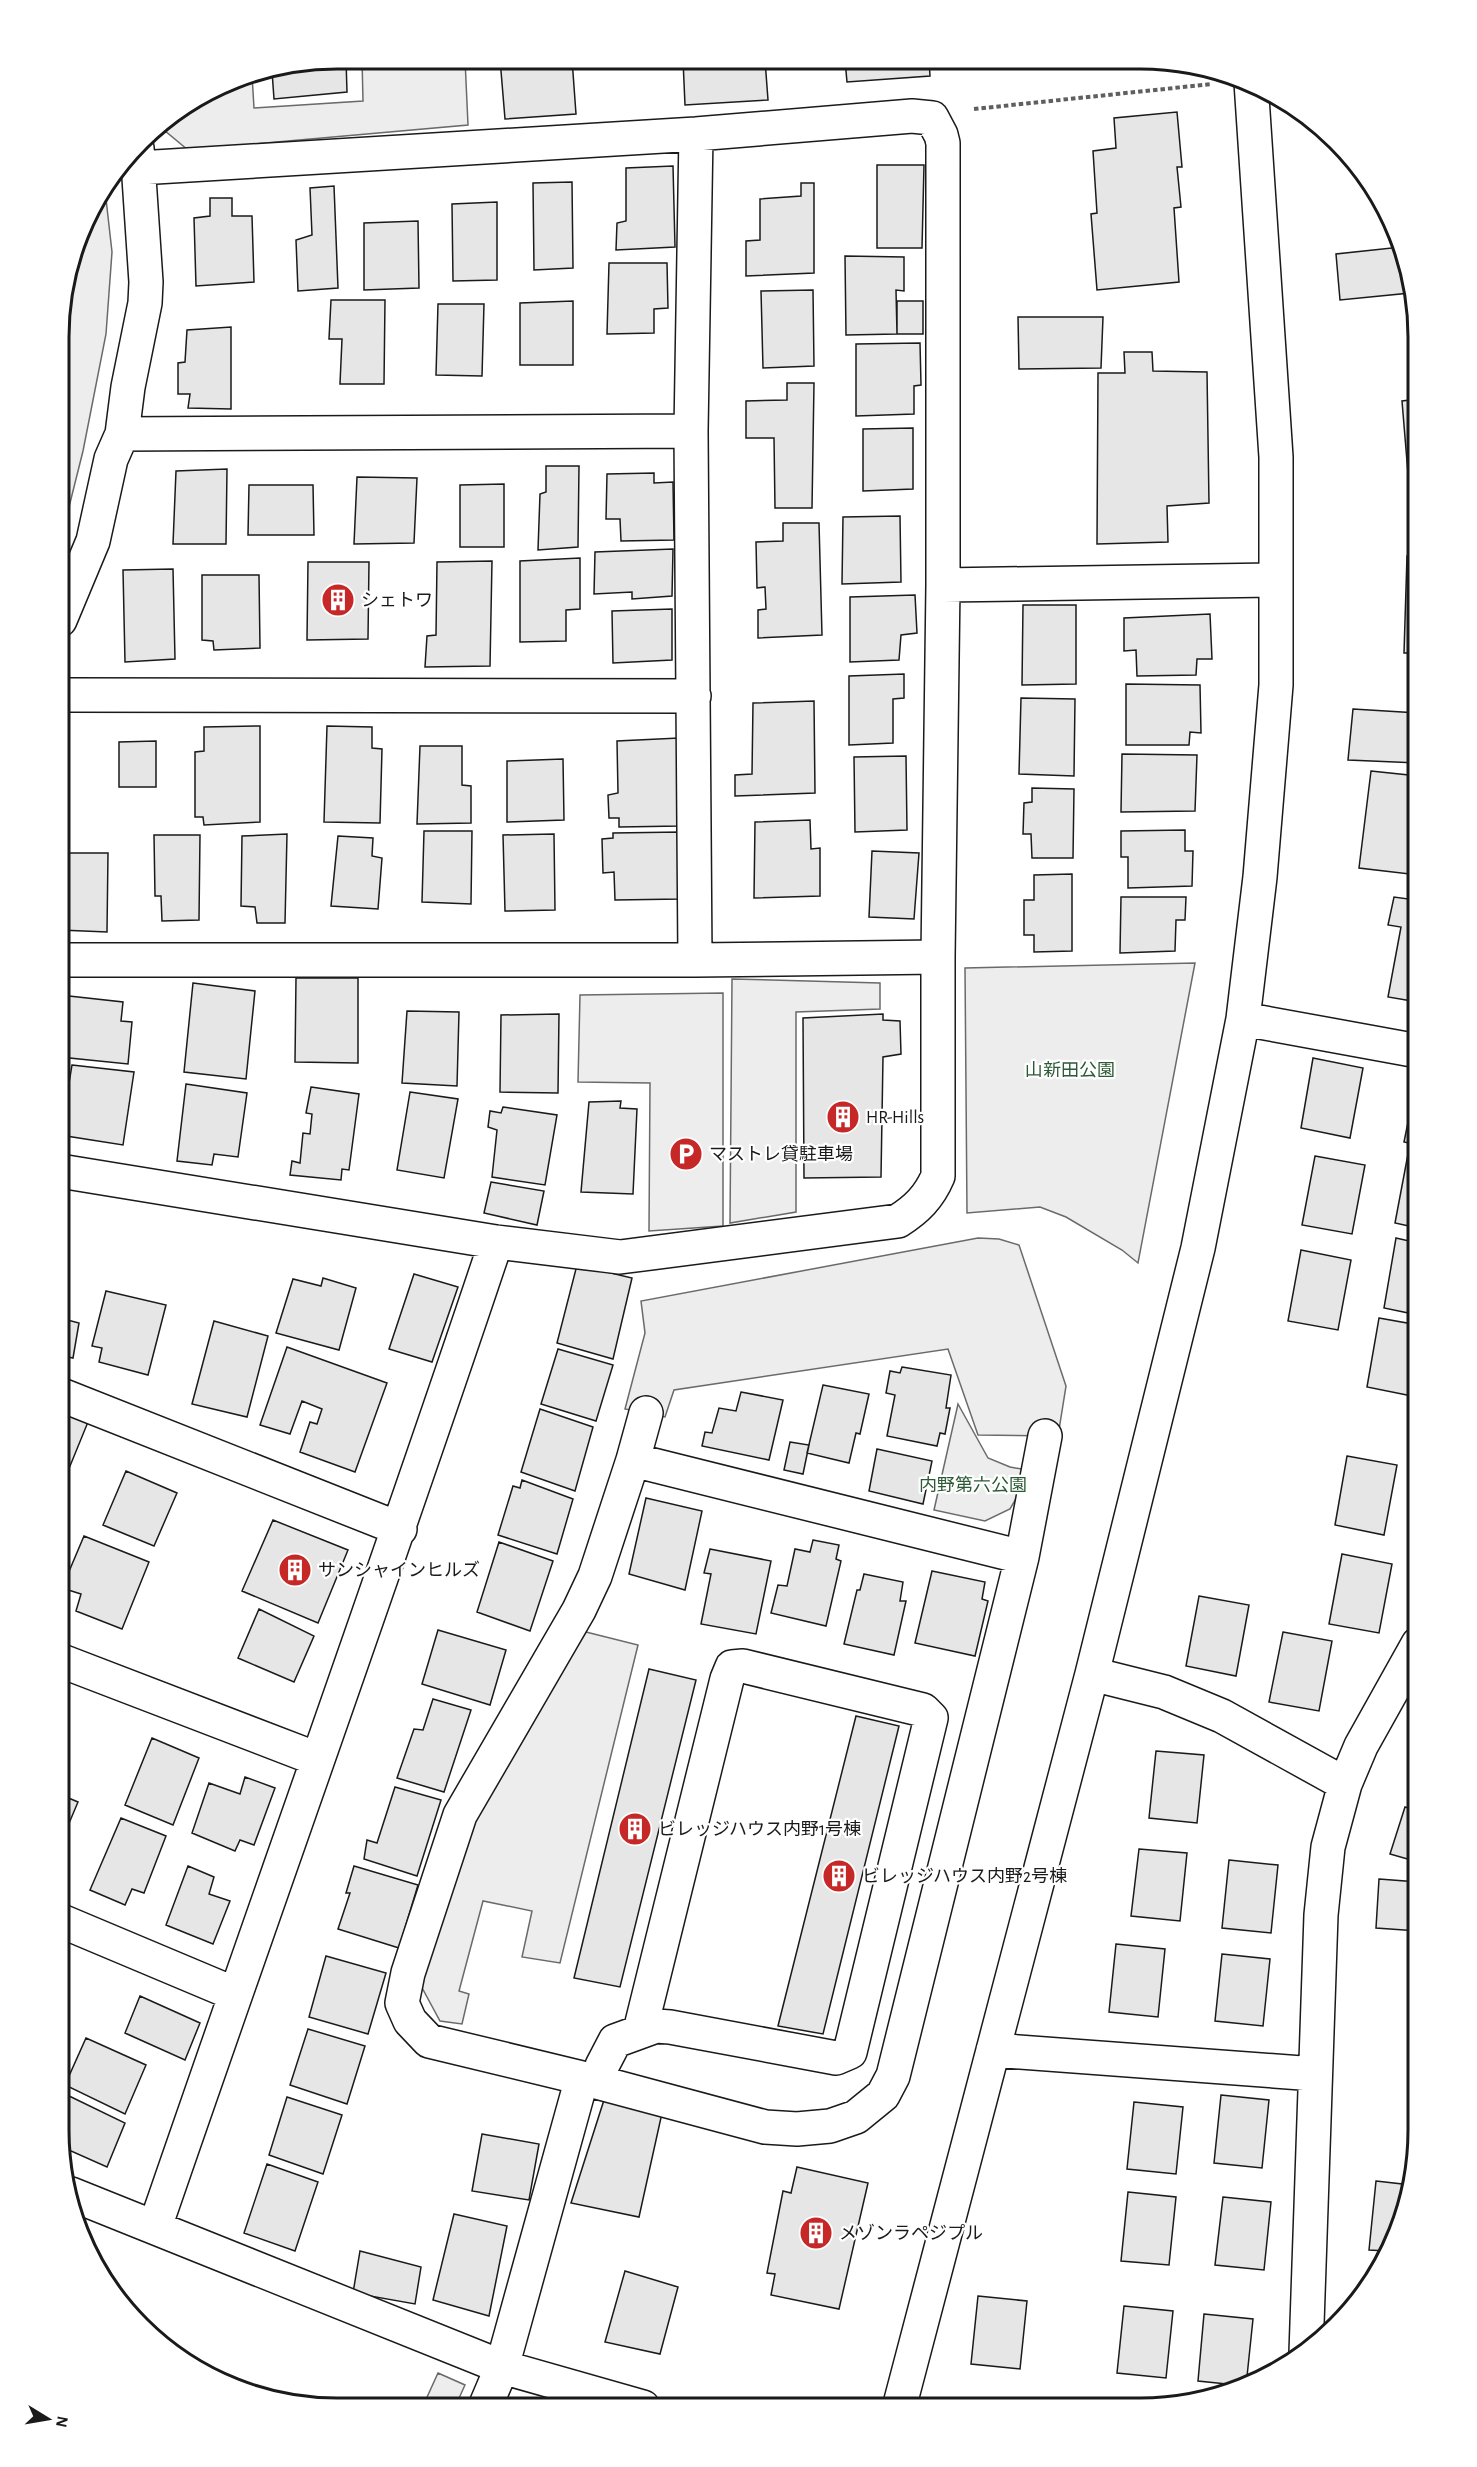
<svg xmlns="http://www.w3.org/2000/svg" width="1477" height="2467" viewBox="0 0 1477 2467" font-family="'Alegreya Sans','Noto Sans JP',sans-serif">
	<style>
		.built { fill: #ededed; stroke: #6a6a6a; stroke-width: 1.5 }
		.building { fill: #e6e6e6; stroke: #1a1a1a; stroke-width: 1.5 }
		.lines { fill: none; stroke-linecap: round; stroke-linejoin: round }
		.minor-casing { stroke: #1a1a1a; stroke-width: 36 }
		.path { stroke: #5f5f5f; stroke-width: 4; stroke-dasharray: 4.5 3; stroke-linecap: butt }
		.minor { stroke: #fff; stroke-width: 33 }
		.labels { text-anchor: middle; stroke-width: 4.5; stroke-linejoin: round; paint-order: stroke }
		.poi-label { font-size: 18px; fill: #1a1a1a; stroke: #fff; text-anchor: start }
		.park-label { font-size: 18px; fill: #2b5a34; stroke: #fff }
		.rim { fill: none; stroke: #1a1a1a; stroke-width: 3 }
	</style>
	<rect width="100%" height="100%" fill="#fff"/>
	<path class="built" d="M362 59H465L468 125 188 150 158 125 231 80 252 75 254 108 363 101Z
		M105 190 112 252 106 334 83 451 61 539V301L87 213Z
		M1195 963 1138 1263 1122 1250 1066 1217 1040 1207 967 1213 965 968Z
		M732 979 880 983V1009L796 1012V1212L730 1223Z
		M723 993V1226L649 1231 650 1083 578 1082 580 995Z
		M978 1238 999 1239 1019 1245 1066 1386 1058 1436 978 1435 948 1349 674 1390 665 1417 625 1409 645 1333 641 1301Z
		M958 1404 988 1458 1010 1467 1032 1471 1010 1509 985 1521 934 1510Z
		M586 1632 638 1645 560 1963 522 1957 532 1911 483 1901 459 1991 469 1994 462 2024 440 2021 420 1984 473 1820 528 1732 552 1684Z
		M438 2373 465 2385 455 2407 423 2406Z"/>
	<path class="building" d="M337 58 346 59 347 92 274 99 272 71Z
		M500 59H572L576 114 505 119Z
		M683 60H765L768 100 685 105Z
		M845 60H929L930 76 847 82Z
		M1177 112 1182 167H1177L1181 207 1174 208 1179 282 1097 290 1091 214 1097 213 1093 151 1116 148 1114 118Z
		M877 165H924L922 248H877Z
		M673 166 675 247 616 250 617 223 626 221V168Z
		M572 182 573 268 534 270 533 183Z
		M801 183H814V273L746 276V241L760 240V199L801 196Z
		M334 186 338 288 298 291 296 240 312 235 310 188Z
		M210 198H232V216H252L254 282 196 286 194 218 210 216Z
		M497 202V280L453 281 452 204Z
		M418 221 419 288 364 290V223Z
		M1401 247 1410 293 1340 300 1336 254Z
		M845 256 904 257V291L896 290 897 334 846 335Z
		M609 263H667L668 308 654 309V333L607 334Z
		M813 290 814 366 763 368 761 291Z
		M331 300H385L384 384H340L342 339H329Z
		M573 301V365H520V303Z
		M897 301H923V334H897Z
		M438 304H484L482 376 436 375Z
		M1018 317H1103L1101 368 1019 369Z
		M231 327V409L188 408 190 394H178V363L185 362 187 330Z
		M920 343 921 385 914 386V414L856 416V344Z
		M1124 352H1152L1153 371 1207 372 1209 503 1167 506 1168 542 1097 544 1098 373H1125Z
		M787 383H814L812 508H775L774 438H746V401L787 400Z
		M1418 399V497L1410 498 1402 401Z
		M913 428V489L863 491V429Z
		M546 466H579L578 547 538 550 540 494 546 492Z
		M227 469 226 544H173L176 471Z
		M654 473V483L673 482 674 540 621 541 620 519H606L607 474Z
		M357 477 417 478 414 543 354 544Z
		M504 484V547H460V485Z
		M249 485H313L314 535H248Z
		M900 516 901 582 842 584 843 517Z
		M783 523H819L822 635 758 638V610L766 609 765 587 757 588 756 542 783 541Z
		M673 549 672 596 632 599V592L594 594 595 552Z
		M1407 556H1418V653H1404Z
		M580 558V609L566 610V641L520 642V561Z
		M492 561 490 666 425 667 427 636 436 635 437 562Z
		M308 562H369L368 639 307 640Z
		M173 569 175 659 125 662 123 570Z
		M202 575H259L260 648 214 650 213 641 202 640Z
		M915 595 917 633 901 635 899 660 850 662V597Z
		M1023 605H1076V684L1022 685Z
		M672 609V660L613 663 612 611Z
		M1210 614 1212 659H1197L1196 675 1137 676 1136 650 1124 651V618Z
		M904 674V698L893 699V743L849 745V676Z
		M1126 684 1200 685 1201 733 1190 732 1189 745H1126Z
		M1021 698 1075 699 1074 776 1019 774Z
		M814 701 815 793 735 796V775L752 774 753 703Z
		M1353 709 1418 713V763L1348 760Z
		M260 726V822L204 825 203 817H195V752L204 751V727Z
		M327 726 372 727V748L382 749 380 823 324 822Z
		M679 738 680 826 619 827V818H609L608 795 618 793 617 741Z
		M156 741V787H119V742Z
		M420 746H462V785L471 786V823L417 824Z
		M1122 754 1197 755 1195 811 1121 812Z
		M906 756 907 830 855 832 854 757Z
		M563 759 564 820 507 822V761Z
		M1371 771 1418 776V875L1359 868Z
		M1032 788 1074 789 1073 858H1032L1031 834H1023L1024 803 1032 802Z
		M810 820 811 849 820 848V896L754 898 755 822Z
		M1185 830V851H1193L1192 886 1128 888V857H1121V831Z
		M424 831H472L471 904 422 902Z
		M681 832V899L615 900 614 872 603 873 602 839 613 838V833Z
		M287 834 285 923H257L255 907 241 906 242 836Z
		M554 834 555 910 505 911 503 835Z
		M154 835H200L199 920 162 921 161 896H155Z
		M338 836 373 838 372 856 382 858 378 909 331 906Z
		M872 851 919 853 914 919 869 917Z
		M60 853H108L107 932 60 930Z
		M1072 874V951L1034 952V935H1024V900H1034V875Z
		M1417 890H1418V1002L1388 997 1401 927 1388 925 1394 897 1408 899 1409 894 1416 896Z
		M1121 897H1186L1185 920H1176L1175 951 1120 953Z
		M296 978H358V1063L295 1062Z
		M193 983 255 991 246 1079 184 1072Z
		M60 995 123 1002 121 1021 132 1022 128 1064 60 1057Z
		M407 1011 459 1012 457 1086 402 1083Z
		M559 1014 558 1093 500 1092 501 1015Z
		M883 1014V1020L900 1021 901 1054 883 1057 881 1177 804 1178 803 1018Z
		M1313 1058 1363 1068 1350 1138 1301 1128Z
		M72 1065 134 1072 123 1145 60 1135V1114H64Z
		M1418 1073V1145L1404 1142Z
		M186 1084 247 1093 238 1157 214 1154 212 1165 177 1161Z
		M311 1087 359 1094 349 1170 342 1169 341 1180 290 1175 292 1161 300 1163 303 1133 310 1134 312 1114 306 1113Z
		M410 1092 458 1099 444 1178 397 1170Z
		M621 1101 620 1108 637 1109 633 1194 581 1192 589 1102Z
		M503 1107 557 1115 545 1185 492 1177 497 1130 488 1127 490 1111 501 1113Z
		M1408 1154 1418 1156V1228L1395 1223Z
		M1315 1156 1365 1165 1352 1234 1302 1225Z
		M491 1182 544 1191 537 1225 484 1213Z
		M1396 1238 1418 1243V1315L1384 1308Z
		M1301 1250 1351 1260 1338 1330 1288 1321Z
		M577 1265 632 1278 613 1359 557 1343Z
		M414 1274 458 1287 432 1362 389 1349Z
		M323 1278 356 1288 339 1350 276 1333 293 1279 321 1286Z
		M106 1291 166 1305 148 1375 99 1362 102 1348 92 1346Z
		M60 1318 79 1323 73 1358 59 1355Z
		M1379 1318 1418 1325 1417 1397 1367 1387Z
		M214 1321 268 1336 247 1417 192 1404Z
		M287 1347 387 1383 355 1472 300 1452 310 1422 317 1424 322 1409 302 1401 290 1434 260 1425Z
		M558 1349 613 1365 596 1421 541 1404Z
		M902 1367 951 1375 946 1408H950L945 1434 940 1433 937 1446 887 1436 895 1395 886 1393 890 1371 900 1373Z
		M823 1385 869 1394 860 1434 856 1433 849 1463 807 1453Z
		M741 1392 783 1400 769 1460 702 1446 705 1432 712 1433 719 1408 736 1411Z
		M59 1409 88 1422 59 1493Z
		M540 1409 593 1427 575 1491 521 1472Z
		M790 1442 809 1445 803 1474 784 1470Z
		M877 1449 932 1461 923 1504 869 1491Z
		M1347 1456 1397 1465 1384 1535 1335 1525Z
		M126 1471 177 1493 154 1546 103 1525Z
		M522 1480 573 1499 557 1554 498 1535 513 1486 520 1488Z
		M646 1498 702 1511 685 1590 629 1574Z
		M1418 1510V1556L1410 1554Z
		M273 1520 348 1550 318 1623 242 1591Z
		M84 1536 149 1562 122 1629 76 1611 81 1594 62 1588Z
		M813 1540 839 1545 836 1559 841 1561 826 1626 771 1613 778 1585 787 1586 795 1549 810 1552Z
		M499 1542 553 1561 530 1631 477 1612Z
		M710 1549 771 1561 756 1634 701 1624 711 1574 704 1573Z
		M1342 1554 1392 1564 1379 1633 1329 1624Z
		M932 1571 985 1582 982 1599 988 1601 975 1656 915 1643Z
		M864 1574 903 1582 900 1601H906L894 1655 844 1644 857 1590H860Z
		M1199 1596 1249 1605 1236 1676 1186 1666Z
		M259 1609 314 1636 294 1682 238 1658Z
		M438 1630 506 1650 490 1705 422 1684Z
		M1283 1632 1332 1641 1319 1711 1269 1702Z
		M649 1669 696 1680 620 1987 574 1978Z
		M433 1699 471 1710 444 1792 397 1778 414 1729 423 1730Z
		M856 1716 899 1726 823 2034 778 2026Z
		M152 1738 199 1758 173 1825 125 1805Z
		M1156 1751 1204 1755 1197 1823 1149 1818Z
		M245 1777 275 1788 254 1845 240 1840 235 1851 192 1833 209 1783 240 1794Z
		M395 1787 441 1800 417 1876 364 1859 367 1840 377 1843Z
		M59 1794 78 1802 59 1847Z
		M1405 1807 1418 1811V1862L1390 1854Z
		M121 1818 166 1836 144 1893 132 1889 125 1905 90 1890Z
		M1139 1849 1187 1853 1180 1921 1131 1916Z
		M1229 1860 1278 1865 1271 1933 1222 1928Z
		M188 1866 214 1877 209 1894 230 1901 213 1944 166 1925Z
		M354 1866 418 1885 399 1948 338 1929 350 1893H346Z
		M1379 1879 1418 1882V1931L1376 1928Z
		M1116 1944 1165 1949 1158 2017 1109 2012Z
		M1222 1954 1270 1959 1263 2026 1215 2021Z
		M326 1956 386 1973 368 2034 309 2017Z
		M59 1967 67 1970 59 1991Z
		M140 1996 200 2023 185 2060 125 2033Z
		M308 2029 365 2046 347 2104 290 2085Z
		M86 2038 146 2065 125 2114 65 2085Z
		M65 2094 125 2123 107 2167 62 2147 58 2130 59 2110Z
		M1221 2095 1269 2100 1262 2168 1214 2163Z
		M287 2097 342 2115 323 2174 269 2155Z
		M604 2100 662 2113 639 2217 571 2203Z
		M1134 2102 1183 2107 1176 2174 1127 2169Z
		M482 2134 539 2144 529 2200 472 2191Z
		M267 2164 318 2182 295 2251 244 2233Z
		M797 2167 868 2183 839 2309 771 2295 775 2274 767 2273 783 2191 791 2193Z
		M1376 2181 1411 2185 1404 2220 1387 2251 1369 2250Z
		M1128 2192 1176 2197 1169 2265 1121 2261Z
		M1223 2197 1271 2202 1264 2270 1215 2265Z
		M454 2214 507 2226 489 2316 433 2300Z
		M360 2251 421 2267 415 2304 353 2293Z
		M625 2271 678 2287 660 2354 605 2342Z
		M978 2296 1027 2301 1020 2369 971 2364Z
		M1124 2306 1173 2311 1166 2378 1117 2373Z
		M1204 2314 1253 2319 1246 2386 1198 2381Z
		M1019 2398 1067 2403V2408H1018Z"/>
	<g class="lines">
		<defs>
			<path id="minor" d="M122 434 691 431
				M943 585 1276 580
				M60 620 93 541 111 459 122 434 128 387 145 303 146 282 137 148
				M60 695 694 696
				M60 960H695L938 957
				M695 960 691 431 696 134
				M1243 1019 1418 1051
				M60 1171 496 1242 620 1257 898 1221C917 1209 929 1197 938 1176V957L943 585V143L941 135 932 118 912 116 696 134 139 168
				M59 1394 400 1529
				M633 1460 1022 1557 893 2076 883 2095 856 2117 830 2126 797 2129 765 2127 582 2078 429 2041 410 2021 402 2003 408 1973 460 1815 579 1610 595 1576Z
				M633 1460 646 1413
				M1022 1557 1045 1436
				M59 1660 317 1759
				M1092 1674 1164 1692 1222 1716 1345 1784
				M59 1920 235 1994
				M993 2050 1315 2074
				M599 2082 602 2066 615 2041 656 2026 670 2027 836 2058 850 2052 931 1718 923 1710 743 1666 732 1667 727 1679 640 2031
				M71 2194 502 2367 643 2407
				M155 2227C268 1898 386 1571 496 1242
				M1306 2353 1321 1915 1328 1847 1345 1784 1361 1746 1418 1644
				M485 2407 502 2367 582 2078
				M899 2408 1092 1674 1198 1248 1243 1019 1260 877 1276 685V457L1251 82"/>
		</defs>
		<use href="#minor" class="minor-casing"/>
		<path class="path" d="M974 109 1212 84"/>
		<use href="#minor" class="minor"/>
	</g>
	<defs>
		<symbol id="building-disc" viewBox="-11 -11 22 22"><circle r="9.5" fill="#c62828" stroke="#fff"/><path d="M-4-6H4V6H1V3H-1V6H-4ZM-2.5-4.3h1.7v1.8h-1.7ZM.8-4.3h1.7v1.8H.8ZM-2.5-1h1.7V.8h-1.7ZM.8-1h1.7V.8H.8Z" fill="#fff"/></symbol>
		<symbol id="parking-disc" viewBox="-11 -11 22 22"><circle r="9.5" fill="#c62828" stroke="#fff"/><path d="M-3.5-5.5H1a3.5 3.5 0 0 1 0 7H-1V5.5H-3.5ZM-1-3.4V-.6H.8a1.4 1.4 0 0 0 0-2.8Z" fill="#fff"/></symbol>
	</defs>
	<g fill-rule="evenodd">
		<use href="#building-disc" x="319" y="581" width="38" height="38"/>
		<use href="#building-disc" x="824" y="1098" width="38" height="38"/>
		<use href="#parking-disc" x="667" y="1135" width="38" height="38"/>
		<use href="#building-disc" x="276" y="1551" width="38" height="38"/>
		<use href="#building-disc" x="616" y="1810" width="38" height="38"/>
		<use href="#building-disc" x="820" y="1857" width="38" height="38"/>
		<use href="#building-disc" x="797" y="2214" width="38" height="38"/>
	</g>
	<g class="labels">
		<g class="poi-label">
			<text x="361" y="606">シェトワ</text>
			<text x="866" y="1123">HR-Hills</text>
			<text x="709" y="1160">マストレ貸駐車場</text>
			<text x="318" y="1576">サンシャインヒルズ</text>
			<text x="658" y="1835">ビレッジハウス内野1号棟</text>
			<text x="862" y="1882">ビレッジハウス内野2号棟</text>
			<text x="839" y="2239">メゾンラペジプル</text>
		</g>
		<g class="park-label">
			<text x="1070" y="1076">山新田公園</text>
			<text x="973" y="1491">内野第六公園</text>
		</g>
	</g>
	<path d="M0 0H1477V2467H0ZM337 69H1140A268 268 0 0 1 1408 337V2130A268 268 0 0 1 1140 2398H337A268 268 0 0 1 69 2130V337A268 268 0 0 1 337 69Z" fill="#fff" fill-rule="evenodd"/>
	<path class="rim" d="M337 69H1140A268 268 0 0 1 1408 337V2130A268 268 0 0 1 1140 2398H337A268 268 0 0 1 69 2130V337A268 268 0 0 1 337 69Z"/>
	<g transform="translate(48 2419) rotate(101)" stroke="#ffffff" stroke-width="4.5" paint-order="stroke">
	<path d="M0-4.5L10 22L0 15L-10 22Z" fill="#1a1a1a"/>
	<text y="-9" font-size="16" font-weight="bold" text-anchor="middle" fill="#1a1a1a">N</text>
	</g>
</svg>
